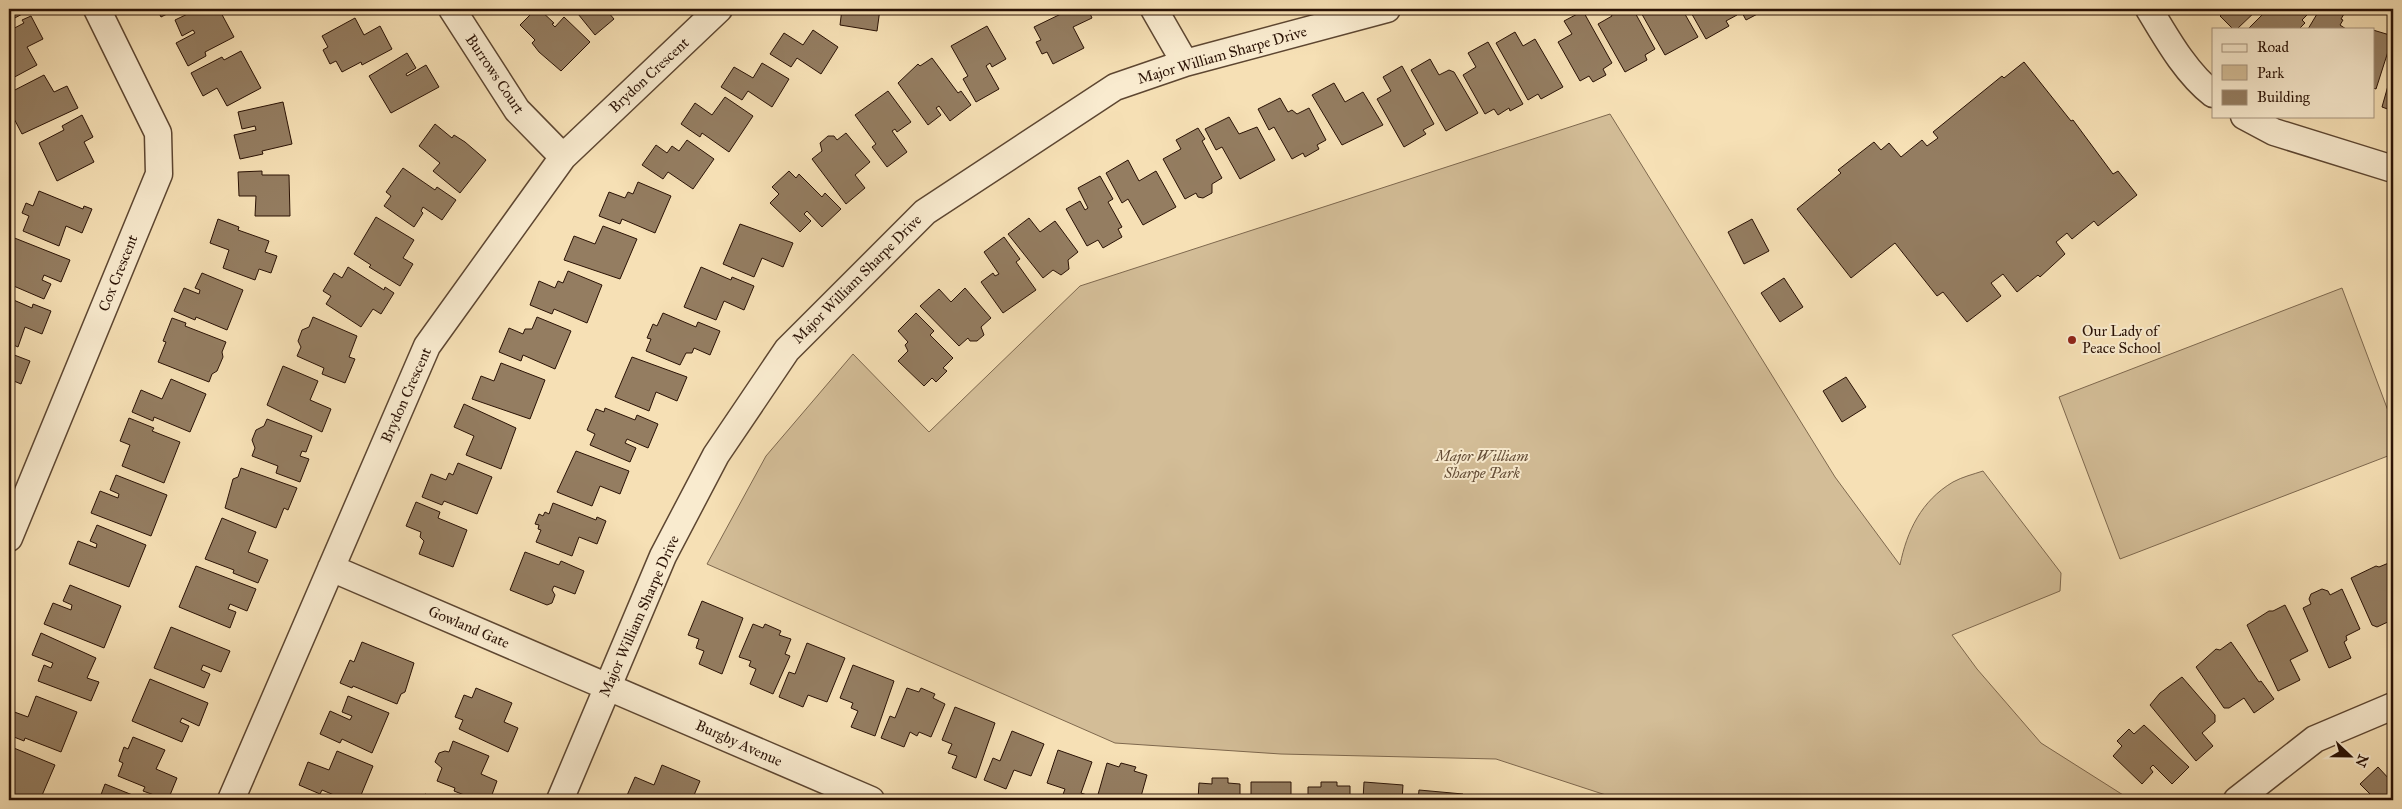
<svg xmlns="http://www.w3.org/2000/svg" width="2402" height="809" viewBox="0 0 2402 809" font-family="'IM FELL Great Primer',serif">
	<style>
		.green { fill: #d3bd97; stroke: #7e684e }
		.building { fill: #947d61; stroke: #2a1205 }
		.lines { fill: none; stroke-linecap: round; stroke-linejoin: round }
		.minor-casing { stroke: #5d4631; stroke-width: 29 }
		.minor { stroke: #f9ebcf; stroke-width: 26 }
		.poi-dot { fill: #8f2418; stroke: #f9ebcf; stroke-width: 2 }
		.labels { text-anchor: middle; stroke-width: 4; stroke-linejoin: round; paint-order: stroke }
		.street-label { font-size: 15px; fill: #2a1205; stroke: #f9ebcf }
		.poi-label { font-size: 15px; fill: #2a1205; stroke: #f9ebcf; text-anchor: start }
		.park-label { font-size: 15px; font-style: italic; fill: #654e38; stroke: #f9ebcf }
	</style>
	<rect width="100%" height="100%" fill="#f6e0b5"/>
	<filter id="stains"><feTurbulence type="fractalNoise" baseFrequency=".004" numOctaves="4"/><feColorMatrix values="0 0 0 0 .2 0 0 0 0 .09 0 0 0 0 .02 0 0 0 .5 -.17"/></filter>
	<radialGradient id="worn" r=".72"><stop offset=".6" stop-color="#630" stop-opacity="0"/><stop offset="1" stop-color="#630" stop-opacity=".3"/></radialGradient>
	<path class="green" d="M1610 114 1835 477 1900 565C1907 531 1921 501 1953 482 1962 477 1974 474 1983 471L2061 573 2060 591 1952 635 1977 669 2041 743 2131 800H1621L1496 759 1281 754 1115 743 707 564 766 456 853 354 929 432 1080 286Z
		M2342 288 2393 424V454L2120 559 2059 397Z"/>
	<path class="building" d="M9 9H27L28 11 9 21Z
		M157 9H177L161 17Z
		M198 9H219L234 37 205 52 206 56 188 66 176 43 195 33 193 30 182 36 175 20Z
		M536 9H539L554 23 552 24 555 27 564 17 590 42 561 71 539 52 532 43 535 40 520 25Z
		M574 9H612L608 12 614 19 595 35Z
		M842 9H880L877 31 840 25Z
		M1063 9H1088L1092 18 1073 27 1084 48 1053 64 1047 52 1042 54 1036 42 1041 40 1034 27 1065 12Z
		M1608 9H1633L1655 49 1645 55 1647 60 1625 72 1598 24 1612 16Z
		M1639 9H1682L1698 37 1665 55Z
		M1689 9H1734L1737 15 1726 21 1729 26 1706 39Z
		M1740 9H1767L1746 20Z
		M2227 9H2258L2237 29H2233L2220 16Z
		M2268 9H2308L2311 11 2302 20 2305 23 2299 29H2248Z
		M2320 9H2347L2341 19 2343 20 2340 25 2346 29H2308Z
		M1583 11 1612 63 1603 69 1606 75 1593 82 1589 76 1580 81 1558 42 1572 34 1564 21Z
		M31 16 43 39 27 47 37 65 9 80V31L24 23 22 20Z
		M355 18 364 35 380 26 392 49 362 65 361 62 342 72 336 61 330 64 323 50 328 47 322 36Z
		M987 26 1006 59 992 67 990 63 986 66 999 89 976 102 963 79 968 76 951 46Z
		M813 30 838 47 821 74 797 58 791 67 770 54 784 33 803 45Z
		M2373 30 2393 36 2376 89 2373 88Z
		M1515 32 1523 46 1535 39 1563 87 1541 99 1538 94 1528 100 1496 43Z
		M1488 42 1523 104 1510 111 1509 108 1498 115 1494 109 1485 114 1463 75 1476 67 1468 53Z
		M241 51 261 88 227 106 217 88 203 96 191 73 222 57 224 60Z
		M407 53 416 68 406 74 407 76 426 65 439 87 391 113 369 76Z
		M932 58 958 93 961 91 971 105 950 121 939 106 936 108 941 115 928 125 898 83 918 64 920 66Z
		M1430 59 1439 75 1449 70 1454 72 1478 113 1446 131 1411 70Z
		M2024 62 2071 121 2073 120 2113 174 2118 171 2137 195 2098 226 2094 221 2072 239 2067 233 2056 242 2065 254 2040 277 2038 275 2017 292 2003 274 1991 283 2001 296 1967 322 1943 292 1937 296 1895 243 1851 278 1797 209 1841 173 1838 170 1874 142 1881 150 1889 143 1901 157 1922 140 1927 146 1938 138 1933 132 2002 76 2004 78Z
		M762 63 789 79 772 107 748 91 742 100 721 87 734 67 753 78Z
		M1402 66 1434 124 1423 130 1426 134 1404 147 1377 99 1391 91 1383 77Z
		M2393 68V111L2382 107Z
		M44 75 54 92 67 86 78 108 22 134 9 109V93Z
		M1334 83 1345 102 1363 92 1383 125 1342 145 1312 95Z
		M888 91 911 122 897 132 895 129 892 131 907 152 887 167 872 147 876 144 855 115Z
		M725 97 753 116 729 152 702 133 700 137 681 124 695 103 712 115Z
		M1280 98 1288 112 1292 110 1297 114 1309 108 1326 140 1317 145 1319 149 1305 157 1303 153 1292 159 1274 127 1269 130 1258 109Z
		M283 102 292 144 262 151 263 154 240 159 234 135 256 130 255 126 242 129 238 112Z
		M82 115 93 137 84 142 94 162 57 181 39 143 64 130 62 126Z
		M1229 117 1239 134 1257 127 1275 160 1240 179 1222 147 1216 150 1205 129Z
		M435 124 452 138 454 135 465 142 486 160 460 193 433 171 440 163 419 146Z
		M1198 128 1205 139 1202 141 1222 178 1212 184V193L1203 198 1198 197 1196 193 1185 199 1163 159 1181 149 1176 140Z
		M846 133 870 162 855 175 865 188 846 204 812 159 822 151 820 143 828 136H834L837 140Z
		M687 140 714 159 693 189 668 172 663 179 642 165 656 145 667 153 672 146 679 151Z
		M1128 160 1139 181 1156 171 1176 207 1143 225 1128 199 1122 203 1106 173Z
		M403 168 435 190 437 187 456 200 442 220 423 207 421 211 423 213 414 227 384 206 391 196 386 192Z
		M262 171V175H289L290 216H255L256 196H239L238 172Z
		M789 171 796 178 799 174 822 197 825 193 841 209 822 227 807 211 804 214 811 221 800 232 770 203 779 194 772 187Z
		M1100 176 1113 199 1108 202 1122 227 1118 229 1122 237 1103 248 1098 240 1087 246 1066 209 1080 201 1085 210 1088 208 1078 188Z
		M638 182 671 196 655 233 622 219 620 224 599 216 609 192 625 198 628 192 633 194Z
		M39 191 83 209 84 206 92 209 82 233 66 226 59 246 23 231 29 216 22 213 26 203 33 206Z
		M376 217 414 240 403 258 413 264 400 286 369 267 371 265 354 254Z
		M1029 218 1040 232 1055 221 1078 252 1068 260 1069 269 1061 275 1053 270 1043 278 1008 234Z
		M218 219 239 227 238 230 269 241 265 252 277 256 271 273 259 269 255 280 223 268 229 250 210 243Z
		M1752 219 1769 251 1744 264 1728 232Z
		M740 224 793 243 783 267 762 258 754 277 723 264Z
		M603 226 637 239 620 279 564 260 574 236 595 244Z
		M12 237 70 260 61 282 44 275 42 280 51 284 44 299 9 284V245Z
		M1004 237 1020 259 1016 262 1036 290 1003 313 981 282 993 273 995 276 999 274 984 252Z
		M348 267 384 290 385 287 394 293 381 314 373 309 361 327 326 304 331 296 323 291 334 273 342 278Z
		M701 267 731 280 732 277 754 286 744 310 724 301 716 320 684 307Z
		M568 271 602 285 587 323 554 309 552 314 530 305 539 281 555 288 558 281 563 283Z
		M202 273 243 290 227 330 196 317 195 320 174 311 184 288 199 294 200 290 195 288Z
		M1784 278 1803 307 1780 322 1761 293Z
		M965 288 991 318 981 327 984 335 977 341H970L968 338 959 346 920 306 939 289 951 302Z
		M9 298 32 308 33 304 51 311 42 334 25 327 18 347 9 343Z
		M663 313 696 327 698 322 720 331 710 355 694 348 692 353H686L680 365 646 351 651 339 647 338 653 324 657 326Z
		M916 313 934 331 930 335 953 358 943 368 947 371 936 382 932 378 924 386 898 361 908 351 905 345 908 342 898 331Z
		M313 317 357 336 349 357 355 359 345 383 322 374 324 368 297 356 301 347 298 341 302 330 309 327Z
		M537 317 571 331 555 369 523 355 521 361 499 352 509 328 523 334 525 329H532Z
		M172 318 186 323 185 326 226 342 222 352 223 357 217 371 212 374 209 382 158 362 166 342 163 341Z
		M9 353 30 361 21 384 9 379Z
		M632 357 687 377 677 401 656 392 649 411 615 397Z
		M501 363 545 380 530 419 472 399 481 376 494 381Z
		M283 366 318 381 310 400 331 409 322 432 267 405Z
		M1846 377 1866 407 1842 422 1823 391Z
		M171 379 206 394 190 432 154 417 153 421 132 412 141 390 162 399Z
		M464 404 516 428 501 469 466 455 474 436 454 427Z
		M605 408 635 420 637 415 658 424 648 448 627 439 625 443 636 448 630 462 590 445 595 434 587 430 596 409 604 412Z
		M129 418 154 428 152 431 180 442 164 483 122 466 130 445 120 441Z
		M267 419 312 436 306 452 302 451 300 456 309 459 300 482 276 473 278 466 252 456 255 448 252 440 256 430 264 426Z
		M576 451 629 471 620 494 600 486 592 506 557 492Z
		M458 463 492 477 477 514 444 501 442 505 422 497 431 474 446 480 449 473 453 475Z
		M241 468 297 488 288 510 284 508 276 528 225 508 233 479 238 477Z
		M116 475 167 495 151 536 91 513 100 491 118 498 119 494 110 490Z
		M416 502 440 512 438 518 467 530 453 567 419 554 424 541 420 537 421 532 406 526Z
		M553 503 596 520 597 517 606 521 597 544 579 537 572 556 536 542 541 530 538 529 539 525 535 524 539 514 543 516 545 512 549 514Z
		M222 518 256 532 248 552 268 560 258 583 233 573 234 570 205 559Z
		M97 525 146 545 129 587 69 564 78 541 96 548 97 544 90 541Z
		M525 552 559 565 561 561 584 571 575 594 554 586 552 590 555 595 552 603 547 605 510 590Z
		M2391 562 2393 566V623L2392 620 2377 627 2372 625 2351 578 2376 566 2379 567Z
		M196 566 256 589 247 611 230 604 228 609 236 612 230 628 179 607Z
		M70 585 121 606 104 648 44 624 53 603 71 610 72 605 63 601Z
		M2322 589 2328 591 2330 595 2342 589 2360 629 2346 636 2347 640 2344 642 2351 658 2329 668 2303 608 2311 604 2309 599 2311 594Z
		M702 601 743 618 722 674 699 664 704 651 696 648 699 639 688 635Z
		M2285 605 2308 651 2290 660 2300 680 2278 691 2247 625 2269 611H2273Z
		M753 624 763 628 765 624 781 631 779 635 791 639 785 654 790 656 773 694 750 684 756 669 749 666 751 661 739 657Z
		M171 627 230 651 221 672 203 665 201 670 210 674 204 688 154 668Z
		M41 633 96 658 87 678 99 682 91 701 38 681 44 665 51 668 53 663 32 655Z
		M362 642 414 663 405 692 401 694 397 704 353 686 352 688 340 683 350 660 354 662Z
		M2231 642 2259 682 2261 681 2274 699 2254 713 2244 698 2229 708H2224L2196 667 2216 649 2220 650Z
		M807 643 845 658 827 702 808 695 803 707 779 697 789 672 795 674Z
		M853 665 894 681 875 736 851 727 858 711 851 708 853 703 840 698Z
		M2182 677 2215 715V722L2202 733 2213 746 2196 761 2150 705 2160 693Z
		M150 679 208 703 199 726 182 718 180 722 189 726 182 742 132 721Z
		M476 688 512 703 504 722 518 728 508 752 459 729 463 720 455 717 464 695 472 698Z
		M907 688 919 692 921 688 935 694 933 698 945 704 931 737 919 732 917 736 910 732 904 747 881 738 890 716 895 718Z
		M36 696 77 712 61 752 25 738 24 741 9 735V710L28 717Z
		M348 696 389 713 372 753 342 739 340 743 320 734 330 711 350 720 352 716 342 712Z
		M955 707 995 723 976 778 952 768 957 756 948 753 952 744 942 740Z
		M2144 725 2189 767 2172 784 2153 765 2150 768 2153 772 2142 784 2113 756 2122 746 2117 741 2129 729 2134 734Z
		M1012 731 1044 744 1031 776 1014 770 1006 789 984 780 993 758 1000 761Z
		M133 737 165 750 156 769 177 778 168 800 143 791 145 787 118 776 123 763 119 761 124 747 128 749Z
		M453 741 489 756 481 774 497 781 490 800H477L454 791 455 788 437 781 442 768 435 762 439 753 445 751 449 752Z
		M9 746 55 765 40 800H24L9 794Z
		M1058 750 1092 762 1081 793 1087 795 1086 800H1061L1065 789 1047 783Z
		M337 751 373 766 359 800H346L322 790 320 794 299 785 308 762 329 770Z
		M1107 763 1119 767 1121 763 1136 767 1134 771 1147 775 1140 800H1106L1097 798Z
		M662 765 700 781 692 800H625L635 777 654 785Z
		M2378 767 2391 781 2393 778V800H2376L2360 784Z
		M1212 778H1228V783L1240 784V800H1198L1199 783 1212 784Z
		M1251 782H1291V800H1251Z
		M1321 782H1337V786H1350V800H1308V787H1321Z
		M1364 782 1403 785 1402 800H1363Z
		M105 784 145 800H99Z
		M1419 790 1463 794V800H1418Z
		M425 794 440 800H422Z
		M299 795 312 800H297Z
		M1480 796 1496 800H1479Z"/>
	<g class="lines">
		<defs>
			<path id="minor" d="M452 9 517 110 563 157
				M1154 9 1185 63
				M2149 9C2167 39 2186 73 2213 94
				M2244 116 2274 132 2393 169
				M9 538 159 174 158 133 97 9
				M331 568 871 800
				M231 800 427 346 563 157 719 9
				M560 800 663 556 716 455 787 350 925 212 1115 87 1185 63 1387 9
				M2237 800 2315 739 2393 706"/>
		</defs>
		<use href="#minor" class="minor-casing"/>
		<use href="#minor" class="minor"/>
	</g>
	<circle class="poi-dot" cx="2072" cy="340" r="5"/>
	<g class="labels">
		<g class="street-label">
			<text transform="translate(1222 55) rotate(-16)" y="5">Major William Sharpe Drive</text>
			<text transform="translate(495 74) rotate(56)" y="5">Burrows Court</text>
			<text transform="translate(649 75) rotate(-43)" y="5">Brydon Crescent</text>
			<text transform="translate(118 273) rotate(-68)" y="5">Cox Crescent</text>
			<text transform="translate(857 279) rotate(-45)" y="5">Major William Sharpe Drive</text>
			<text transform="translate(406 395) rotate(-66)" y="5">Brydon Crescent</text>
			<text transform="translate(639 616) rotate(-66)" y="5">Major William Sharpe Drive</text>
			<text transform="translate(469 627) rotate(23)" y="5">Gowland Gate</text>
			<text transform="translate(739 743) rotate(24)" y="5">Burgby Avenue</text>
		</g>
		<g class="poi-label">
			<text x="2082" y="336">Our Lady of<tspan x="2082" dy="17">Peace School</tspan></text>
		</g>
		<g class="park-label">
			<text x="1482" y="461">Major William<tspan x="1482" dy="17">Sharpe Park</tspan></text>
		</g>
	</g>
	<rect width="2402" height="809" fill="none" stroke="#f6e0b5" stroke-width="30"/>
	<rect x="10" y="10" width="2382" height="789" fill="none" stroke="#2a1205" stroke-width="2.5"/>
	<rect x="15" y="15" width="2372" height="779" fill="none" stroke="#2a1205"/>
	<rect x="2212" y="28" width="162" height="90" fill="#f9ebcf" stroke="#a6947e"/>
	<rect x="2222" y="44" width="25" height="8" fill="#f9ebcf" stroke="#a6947e"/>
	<text x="2257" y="52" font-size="15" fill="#2a1205">Road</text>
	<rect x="2222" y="65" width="25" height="15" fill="#d3bd97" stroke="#a6947e"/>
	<text x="2257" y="78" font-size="15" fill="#2a1205">Park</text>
	<rect x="2222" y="90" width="25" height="15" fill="#947d61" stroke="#a6947e"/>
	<text x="2257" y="102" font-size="15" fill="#2a1205">Building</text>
	<g transform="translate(2350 756) rotate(112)" stroke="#f9ebcf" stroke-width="4" paint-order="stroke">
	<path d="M0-4L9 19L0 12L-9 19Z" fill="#2a1205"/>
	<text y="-8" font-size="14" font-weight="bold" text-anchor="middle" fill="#2a1205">N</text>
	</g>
	<rect width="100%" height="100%" filter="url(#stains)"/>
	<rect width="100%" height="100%" fill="url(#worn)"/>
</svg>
